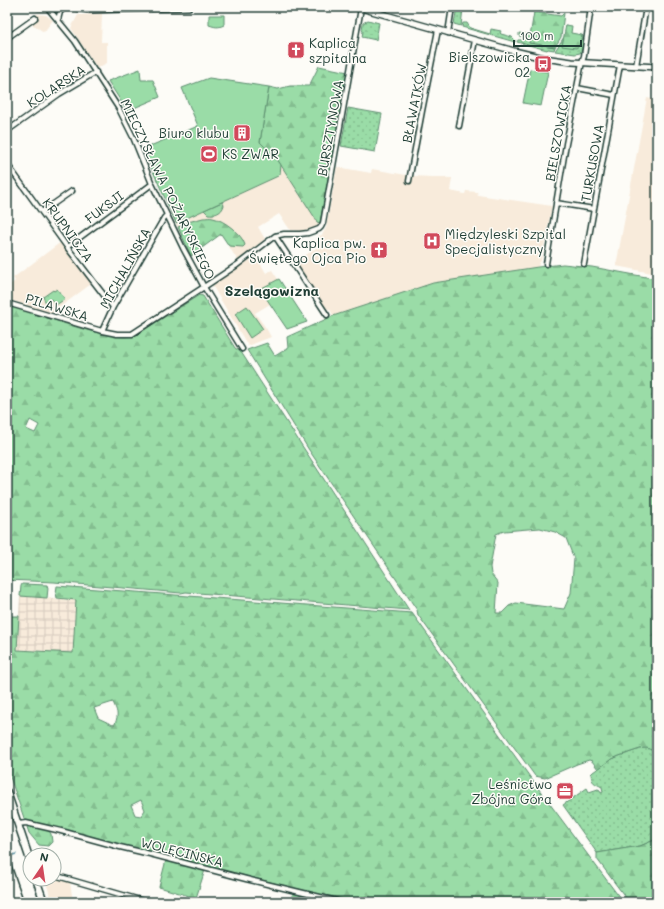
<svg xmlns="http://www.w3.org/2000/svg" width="664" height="909" viewBox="0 0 664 909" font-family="Mali,sans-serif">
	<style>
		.built { fill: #f8ebdb }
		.industrial { fill: url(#industrial-grid) }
		.grass { fill: url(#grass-dots); stroke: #5c8c6e }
		.forest { fill: url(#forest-firs); stroke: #5c8c6e; fill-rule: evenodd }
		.park { fill: #9adca7; stroke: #5c8c6e }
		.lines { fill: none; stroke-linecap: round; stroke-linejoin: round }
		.stream { stroke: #6296a5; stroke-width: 1.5 }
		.minor-casing { stroke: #1f3d34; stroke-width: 7 }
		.tertiary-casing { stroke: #1f3d34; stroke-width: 8 }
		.secondary-casing { stroke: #1f3d34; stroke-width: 9 }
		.minor { stroke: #fdfcf7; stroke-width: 4 }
		.tertiary { stroke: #fdfcf7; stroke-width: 5 }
		.secondary { stroke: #fdfcf7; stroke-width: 6 }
		.rail { stroke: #1f3d34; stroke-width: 1.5 }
		.labels { text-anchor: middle; stroke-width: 3; stroke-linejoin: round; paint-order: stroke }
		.poi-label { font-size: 13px; fill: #1f3d34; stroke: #fdfcf7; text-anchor: end }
		.street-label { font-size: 13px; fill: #1f3d34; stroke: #fdfcf7 }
		.neighbourhood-label { font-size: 14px; font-weight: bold; fill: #1f3d34; stroke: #fdfcf7 }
	</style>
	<defs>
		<pattern id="industrial-grid" width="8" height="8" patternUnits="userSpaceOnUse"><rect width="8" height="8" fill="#f8ebdb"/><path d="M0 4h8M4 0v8" fill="none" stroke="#d4cabd"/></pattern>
		<pattern id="grass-dots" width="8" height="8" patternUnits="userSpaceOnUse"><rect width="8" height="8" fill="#9adca7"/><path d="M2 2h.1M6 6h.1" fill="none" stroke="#84be90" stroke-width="1.8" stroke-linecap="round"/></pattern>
		<pattern id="forest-firs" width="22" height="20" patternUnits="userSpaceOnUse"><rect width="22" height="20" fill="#9adca7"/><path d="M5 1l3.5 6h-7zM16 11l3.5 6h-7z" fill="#84be90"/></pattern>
	</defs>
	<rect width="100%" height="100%" fill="#fdfcf7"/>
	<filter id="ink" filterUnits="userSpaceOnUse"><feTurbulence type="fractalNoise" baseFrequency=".025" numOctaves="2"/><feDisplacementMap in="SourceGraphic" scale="8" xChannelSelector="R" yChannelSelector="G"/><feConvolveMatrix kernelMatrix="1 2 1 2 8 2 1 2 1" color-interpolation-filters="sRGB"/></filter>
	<g filter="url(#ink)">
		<path class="built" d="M37 14 46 15 53 20 44 32 30 23 38 17 36 16Z
			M102 14 101 42H107V63L97 68 71 28 78 15Z
			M647 98 657 100V274L616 266Z
			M281 165 315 218 317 222 320 223 317 227 301 231 292 230 291 231 279 214 258 227 265 239 238 261 221 234 191 256 176 223 278 176 280 174Z
			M337 167 371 173 372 169 412 176 452 178 450 191 465 194 466 191 477 192 478 195 552 206 541 261 539 263 538 267 433 283 333 316 331 311 327 308 323 306 294 263 319 246 318 236 322 235 326 228Z
			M61 242 91 284 52 313 7 299V287L15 281 13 278Z
			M256 256 266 273 272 270 289 296 288 329H287L270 304 255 313 266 328 271 337 248 346 212 285Z
			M54 878 70 882 73 902H52L45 879H54Z"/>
		<path class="industrial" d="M20 596 76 600 73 653 17 650Z"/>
		<path class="grass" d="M457 7 463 8 461 26 454 24Z
			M368 20 379 23 376 40 362 37 363 31 362 30 363 23Z
			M463 23H467L470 28 490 34 491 29 501 31 500 33 501 34 512 37 515 40V42L462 27Z
			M519 33 531 35 530 43 555 47 554 50 548 49 547 50 517 42 518 40H522L525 38V37L519 36Z
			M582 35 583 36 582 49 580 53 575 54 555 51 564 37 563 45 579 46Z
			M348 108 382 114 375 152 341 146Z
			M657 744V839L640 846 597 853 563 805 587 788 589 792 598 789 600 790 601 793 603 792 602 787C595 783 592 784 591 774L593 772 610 760 619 756 643 748H654Z"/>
		<path class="forest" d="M534 12 561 16 564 13 561 37 555 47 529 43Z
			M566 25 572 26 571 33 582 35 579 46 576 48 562 46Z
			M319 66 348 72 320 223 317 222 315 218 277 159 260 142 269 87 278 89 290 86H309Z
			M222 202 224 205C222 213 215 215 208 214L204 210Z
			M203 218C207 218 210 217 213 218 224 220 242 234 245 245L243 247 229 246 221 234 191 256 178 227 188 222Z
			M563 264 592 267 657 279V744L654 748 651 750 647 748H643L619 756 610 760 598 769 592 761 589 760 577 764 545 778 535 776 418 615 417 610 309 450 247 350 267 343 275 356 288 348 287 337 333 316 433 283 538 267ZM540 528 555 532 566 538 574 559 571 593 564 609 516 603 509 606 502 613H496L498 583 491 574 490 567 496 534 504 531Z
			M199 295 203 296 235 348 241 352 409 610 186 592 181 593 54 582 7 580V306C35 311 113 345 136 335ZM30 420 39 425 35 433 26 429Z
			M22 584 47 585 48 588 47 598 20 596 21 586Z
			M57 586 412 613 535 784 623 902H351L115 844 25 821 7 768V616H19L17 650 73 653 76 600 57 598 56 593ZM113 702C117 711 119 714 115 724L113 725 98 718 94 708ZM141 800 145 810 141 816 135 815 131 805Z
			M29 825 49 831 51 834 52 842 48 846 39 845 29 833 27 827Z
			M657 839V902H629L597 859V853L640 846Z
			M166 860 205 870 196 898 159 887Z
			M293 893 325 901V902H290Z"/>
		<path class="park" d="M209 15H224V25C218 28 215 27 209 25Z
			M140 69 141 80H153L160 97 127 111 108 81Z
			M530 69 548 72 541 106 523 103Z
			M209 78 269 87 260 142 277 159 281 165 280 174 278 176 176 223 143 149 198 126 182 88Z
			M279 279 307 322 287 329 260 289Z
			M57 289 65 299 56 305 51 299 46 303 43 297 53 290 54 291Z
			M247 306 263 329 250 338 235 314Z"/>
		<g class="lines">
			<path class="stream" d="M13 855 16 854"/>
			<defs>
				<path id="minor" d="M47 7 75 41 119 109 133 137 152 184 183 248 204 287 242 349
					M58 20 60 12 65 7
					M448 33 452 7
					M7 38 35 18
					M636 66 646 7
					M577 88 614 95
					M459 126 475 40
					M7 131 59 94 96 72
					M7 164 67 247 113 307
					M409 181 422 111 438 30
					M556 203 594 209
					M42 212 72 191
					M275 236 327 315
					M67 247 152 184
					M546 264 566 144 582 62 584 56 591 7
					M584 264 620 65
					M7 303 102 331 117 334H132L204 287 237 265 275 236 284 234H300L308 233 319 229 321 227 323 223 361 8
					M102 331 113 307 164 218 167 215
					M18 824 26 823 61 831 120 847 150 854 246 879 341 902
					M54 875 147 902"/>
				<path id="tertiary" d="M39 7H43
					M74 7 82 9 91 10 189 7
					M340 7 349 8 356 7 361 8 514 51 544 58 572 62 657 67"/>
				<path id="secondary" d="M7 792 30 860
					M36 879 44 902"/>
			</defs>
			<use href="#minor" class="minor-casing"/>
			<use href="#tertiary" class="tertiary-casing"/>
			<use href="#secondary" class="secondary-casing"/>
			<use href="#minor" class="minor"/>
			<use href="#tertiary" class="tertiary"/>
			<use href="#secondary" class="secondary"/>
			<path class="rail" d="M7 853 24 902"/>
		</g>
	</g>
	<defs>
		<symbol id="church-square" viewBox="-11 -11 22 22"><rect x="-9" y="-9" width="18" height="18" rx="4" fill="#d1495b" stroke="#fdfcf7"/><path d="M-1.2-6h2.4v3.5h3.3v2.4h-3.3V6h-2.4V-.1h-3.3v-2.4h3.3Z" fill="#fff"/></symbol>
		<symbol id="bus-square" viewBox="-11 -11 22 22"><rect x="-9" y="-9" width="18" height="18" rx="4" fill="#d1495b" stroke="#fdfcf7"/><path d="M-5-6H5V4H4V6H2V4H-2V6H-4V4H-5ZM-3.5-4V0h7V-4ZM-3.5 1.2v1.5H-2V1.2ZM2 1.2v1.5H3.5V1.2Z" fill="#fff"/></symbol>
		<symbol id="building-square" viewBox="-11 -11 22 22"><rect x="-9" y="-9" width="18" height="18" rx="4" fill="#d1495b" stroke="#fdfcf7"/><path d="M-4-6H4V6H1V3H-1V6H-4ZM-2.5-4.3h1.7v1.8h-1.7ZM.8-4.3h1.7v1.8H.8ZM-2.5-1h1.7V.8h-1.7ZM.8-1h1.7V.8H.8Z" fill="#fff"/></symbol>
		<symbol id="stadium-square" viewBox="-11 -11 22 22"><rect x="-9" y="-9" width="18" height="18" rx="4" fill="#d1495b" stroke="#fdfcf7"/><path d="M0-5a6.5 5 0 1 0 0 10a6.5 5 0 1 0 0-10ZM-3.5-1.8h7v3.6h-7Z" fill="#fff"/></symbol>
		<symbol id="hospital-square" viewBox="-11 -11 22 22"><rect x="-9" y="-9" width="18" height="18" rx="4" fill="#d1495b" stroke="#fdfcf7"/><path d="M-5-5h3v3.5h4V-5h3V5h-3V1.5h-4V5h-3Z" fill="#fff"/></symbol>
		<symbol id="office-square" viewBox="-11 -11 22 22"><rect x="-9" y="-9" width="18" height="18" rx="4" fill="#d1495b" stroke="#fdfcf7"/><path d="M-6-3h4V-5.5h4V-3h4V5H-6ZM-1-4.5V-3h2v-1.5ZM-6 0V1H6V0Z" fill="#fff"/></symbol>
	</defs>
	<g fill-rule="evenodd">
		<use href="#church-square" x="286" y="40" width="20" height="20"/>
		<use href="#bus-square" x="533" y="54" width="20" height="20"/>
		<use href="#building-square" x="232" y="123" width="20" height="20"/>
		<use href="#stadium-square" x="199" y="144" width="20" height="20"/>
		<use href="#hospital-square" x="422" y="231" width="20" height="20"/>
		<use href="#church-square" x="369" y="240" width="20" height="20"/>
		<use href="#office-square" x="555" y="781" width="20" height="20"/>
	</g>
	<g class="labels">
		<g class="poi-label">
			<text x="309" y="48" text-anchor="start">Kaplica<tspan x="309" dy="15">szpitalna</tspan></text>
			<text x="530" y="62">Bielszowicka<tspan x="530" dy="15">02</tspan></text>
			<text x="229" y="138">Biuro klubu</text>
			<text x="222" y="159" text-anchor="start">KS ZWAR</text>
			<text x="445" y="239" text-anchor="start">Międzyleski Szpital<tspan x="445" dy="15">Specjalistyczny</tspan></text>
			<text x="366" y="248">Kaplica pw.<tspan x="366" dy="15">Świętego Ojca Pio</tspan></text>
			<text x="552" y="789">Leśnictwo<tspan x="552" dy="15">Zbójna Góra</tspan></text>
		</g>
		<g class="street-label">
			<text transform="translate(56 86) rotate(-33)" y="5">KOLARSKA</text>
			<text transform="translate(414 103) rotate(-79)" y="5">BŁAWATKÓW</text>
			<text transform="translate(330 128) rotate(-80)" y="5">BURSZTYNOWA</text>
			<text transform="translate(558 133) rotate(-80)" y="5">BIELSZOWICKA</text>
			<text transform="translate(592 163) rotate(-80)" y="5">TURKUSOWA</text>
			<text transform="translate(168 189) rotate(64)" y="5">MIECZYSŁAWA POŻARYSKIEGO</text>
			<text transform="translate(104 207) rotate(-37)" y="5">FUKSJI</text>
			<text transform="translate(68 230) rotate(54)" y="5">KRUPNICZA</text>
			<text transform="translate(125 268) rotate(-61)" y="5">MICHALIŃSKA</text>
			<text transform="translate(57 307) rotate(17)" y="5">PILAWSKA</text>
			<text transform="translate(182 852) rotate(14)" y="5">WOLĘCIŃSKA</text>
		</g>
		<g class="neighbourhood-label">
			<text x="272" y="296">Szelągowizna</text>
		</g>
	</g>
	<rect width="664" height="909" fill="none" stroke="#fdfcf7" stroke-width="24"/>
	<rect x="12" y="12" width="640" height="885" fill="none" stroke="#1f3d34" stroke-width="1.5" filter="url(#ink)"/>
	<g transform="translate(42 867) rotate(13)"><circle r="19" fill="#fdfcf7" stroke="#a4b0a9"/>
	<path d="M0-3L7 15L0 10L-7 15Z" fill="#d1495b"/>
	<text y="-6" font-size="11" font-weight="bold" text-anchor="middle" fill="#1f3d34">N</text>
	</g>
	<path d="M514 40v6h67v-6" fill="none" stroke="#1f3d34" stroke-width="2"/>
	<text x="520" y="40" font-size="12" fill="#1f3d34" stroke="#fdfcf7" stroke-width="3" paint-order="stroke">100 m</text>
</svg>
